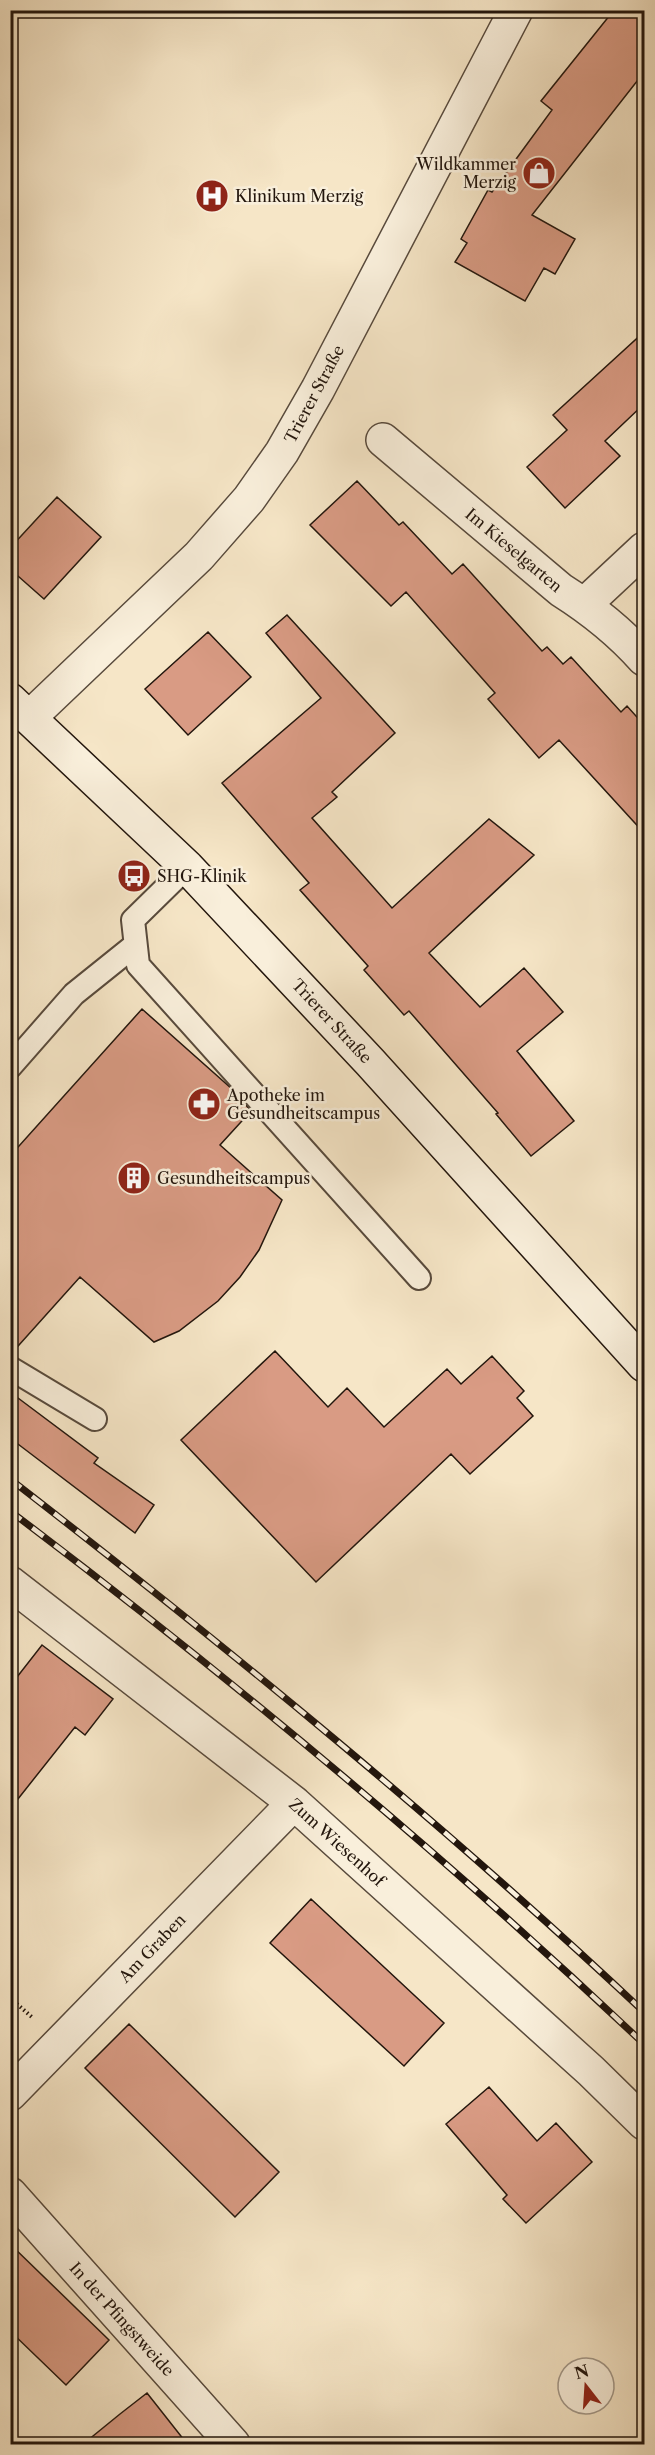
<svg xmlns="http://www.w3.org/2000/svg" width="655" height="2455" viewBox="0 0 655 2455" font-family="'Libre Caslon Text',serif">
	<style>
		.building { fill: #d99b84; stroke: #23160d; stroke-width: 1.5 }
		.lines { fill: none; stroke-linecap: round; stroke-linejoin: round }
		.lane-casing { stroke: #584a3c; stroke-width: 26 }
		.street-casing { stroke: #584a3c; stroke-width: 36 }
		.secondary-casing { stroke: #23160d; stroke-width: 36 }
		.path { stroke: #23160d; stroke-width: 4; stroke-dasharray: 1.5 3; stroke-linecap: butt }
		.lane { stroke: #f9efdb; stroke-width: 22 }
		.street { stroke: #f9efdb; stroke-width: 33 }
		.secondary { stroke: #f9efdb; stroke-width: 33 }
		.rail-casing { stroke: #23160d; stroke-width: 7 }
		.rail { stroke: #f9efdb; stroke-width: 4.5; stroke-dasharray: 14; stroke-linecap: butt }
		.labels { text-anchor: middle; stroke-width: 5; stroke-linejoin: round; paint-order: stroke }
		.poi-label { font-size: 16px; fill: #23160d; stroke: #f9efdb; text-anchor: start }
		.street-label { font-size: 16px; fill: #23160d; stroke: #f9efdb }
	</style>
	<rect width="100%" height="100%" fill="#f6e6c7"/>
	<filter id="stains"><feTurbulence type="fractalNoise" baseFrequency=".00333" numOctaves="4"/><feColorMatrix values="0 0 0 0 .2 0 0 0 0 .09 0 0 0 0 .02 0 0 0 .5 -.17"/></filter>
	<radialGradient id="worn" r=".72"><stop offset=".6" stop-color="#630" stop-opacity="0"/><stop offset="1" stop-color="#630" stop-opacity=".3"/></radialGradient>
	<path class="building" d="M614 10H645V71L532 215 575 239 555 274 544 268 525 301 455 262 467 243 461 239 488 190 492 192 552 110 541 101Z
		M645 331V403L605 441 620 456 565 508 527 467 567 430 553 415Z
		M357 481 399 525 403 522 452 574 463 564 542 651 547 647 563 664 571 657 621 712 627 706 645 726V834L559 740 539 758 488 699 495 693 406 592 391 606 310 525Z
		M57 497 101 537 44 599 10 569V548Z
		M287 615 395 733 332 792 337 797 312 818 392 908 489 819 534 855 429 953 480 1007 524 968 563 1012 517 1051 574 1121 531 1156 496 1114 498 1113 409 1011 404 1015 364 970 368 966 300 890 309 883 222 783 321 698 266 633Z
		M208 632 251 677 188 735 145 689Z
		M142 1009 232 1089 251 1111 220 1145 282 1200 259 1250 240 1277 218 1301 179 1331 154 1342 80 1277 10 1355V1156Z
		M275 1351 328 1407 347 1388 384 1427 447 1369 461 1384 492 1356 524 1391 517 1398 533 1416 470 1474 451 1454 316 1582 181 1440Z
		M10 1392 98 1458 94 1463 154 1505 135 1533 10 1438Z
		M42 1645 113 1699 85 1735 75 1727 10 1809V1686Z
		M311 1899 444 2023 404 2066 270 1943Z
		M129 2024 279 2172 235 2217 85 2068Z
		M489 2087 537 2141 556 2123 592 2162 526 2223 503 2199 507 2195 446 2124Z
		M10 2244 109 2340 66 2385 10 2331Z
		M147 2393 188 2445H82L120 2414Z"/>
	<g class="lines">
		<defs>
			<path id="lane" d="M187 867 133 920 138 965 419 1278
				M10 1067 74 994 135 945
				M10 1368 95 1419"/>
			<path id="street" d="M383 440 561 590C591 609 620 632 644 659
				M584 605 644 549
				M30 717 199 556 249 499 282 452 318 389 516 10
				M10 1583 294 1803 591 2071 644 2123
				M10 2094 294 1803
				M10 2194 233 2444"/>
			<path id="secondary" d="M10 700 187 867 370 1062 644 1365"/>
		</defs>
		<use href="#lane" class="lane-casing"/>
		<use href="#street" class="street-casing"/>
		<use href="#secondary" class="secondary-casing"/>
		<path class="path" d="M10 24 25 10
			M10 1998 33 2018"/>
		<use href="#lane" class="lane"/>
		<use href="#street" class="street"/>
		<use href="#secondary" class="secondary"/>
		<defs>
			<path id="rail" d="M10 1479C228 1648 443 1823 644 2012
				M10 1511C230 1677 444 1855 644 2044"/>
		</defs>
		<use href="#rail" class="rail-casing"/>
		<use href="#rail" class="rail"/>
	</g>
	<defs>
		<symbol id="shop-disc" viewBox="-11 -11 22 22"><circle r="9.5" fill="#8f2418" stroke="#f9efdb"/><path d="M-5-2.5h2.3a2.7 3.5 0 0 1 5.4 0H5L5.5 6h-11ZM-1.5-2.5h3a1.5 2.3 0 0 0-3 0Z" fill="#fff"/></symbol>
		<symbol id="hospital-disc" viewBox="-11 -11 22 22"><circle r="9.5" fill="#8f2418" stroke="#f9efdb"/><path d="M-5-5h3v3.5h4V-5h3V5h-3V1.5h-4V5h-3Z" fill="#fff"/></symbol>
		<symbol id="bus-disc" viewBox="-11 -11 22 22"><circle r="9.5" fill="#8f2418" stroke="#f9efdb"/><path d="M-5-6H5V4H4V6H2V4H-2V6H-4V4H-5ZM-3.5-4V0h7V-4ZM-3.5 1.2v1.5H-2V1.2ZM2 1.2v1.5H3.5V1.2Z" fill="#fff"/></symbol>
		<symbol id="pharmacy-disc" viewBox="-11 -11 22 22"><circle r="9.5" fill="#8f2418" stroke="#f9efdb"/><path d="M-2-6h4v4h4v4h-4v4h-4v-4h-4v-4h4Z" fill="#fff"/></symbol>
		<symbol id="building-disc" viewBox="-11 -11 22 22"><circle r="9.5" fill="#8f2418" stroke="#f9efdb"/><path d="M-4-6H4V6H1V3H-1V6H-4ZM-2.5-4.3h1.7v1.8h-1.7ZM.8-4.3h1.7v1.8H.8ZM-2.5-1h1.7V.8h-1.7ZM.8-1h1.7V.8H.8Z" fill="#fff"/></symbol>
	</defs>
	<g fill-rule="evenodd">
		<use href="#shop-disc" x="520" y="154" width="38" height="38"/>
		<use href="#hospital-disc" x="193" y="177" width="38" height="38"/>
		<use href="#bus-disc" x="115" y="857" width="38" height="38"/>
		<use href="#pharmacy-disc" x="185" y="1085" width="38" height="38"/>
		<use href="#building-disc" x="115" y="1159" width="38" height="38"/>
	</g>
	<g class="labels">
		<g class="poi-label">
			<text x="516" y="170" text-anchor="end">Wildkammer<tspan x="516" dy="18">Merzig</tspan></text>
			<text x="235" y="202">Klinikum Merzig</text>
			<text x="157" y="882">SHG-Klinik</text>
			<text x="227" y="1101">Apotheke im<tspan x="227" dy="18">Gesundheitscampus</tspan></text>
			<text x="157" y="1184">Gesundheitscampus</text>
		</g>
		<g class="street-label">
			<text transform="translate(314 394) rotate(-62)" y="6">Trierer Straße</text>
			<text transform="translate(514 550) rotate(40)" y="6">Im Kieselgarten</text>
			<text transform="translate(332 1021) rotate(47)" y="6">Trierer Straße</text>
			<text transform="translate(337 1842) rotate(42)" y="6">Zum Wiesenhof</text>
			<text transform="translate(152 1948) rotate(-46)" y="6">Am Graben</text>
			<text transform="translate(122 2319) rotate(48)" y="6">In der Pfingstweide</text>
		</g>
	</g>
	<rect width="655" height="2455" fill="none" stroke="#f6e6c7" stroke-width="36"/>
	<rect x="12" y="12" width="631" height="2431" fill="none" stroke="#23160d" stroke-width="3"/>
	<rect x="18" y="18" width="619" height="2419" fill="none" stroke="#23160d" stroke-width="1.5"/>
	<g transform="translate(586 2386) rotate(343)"><circle r="28" fill="#f9efdb" stroke="#a39889" stroke-width="1.5"/>
	<path d="M0-4.5L10 22L0 15L-10 22Z" fill="#8f2418"/>
	<text y="-9" font-size="16" font-weight="bold" text-anchor="middle" fill="#23160d">N</text>
	</g>
	<rect width="100%" height="100%" filter="url(#stains)"/>
	<rect width="100%" height="100%" fill="url(#worn)"/>
</svg>
